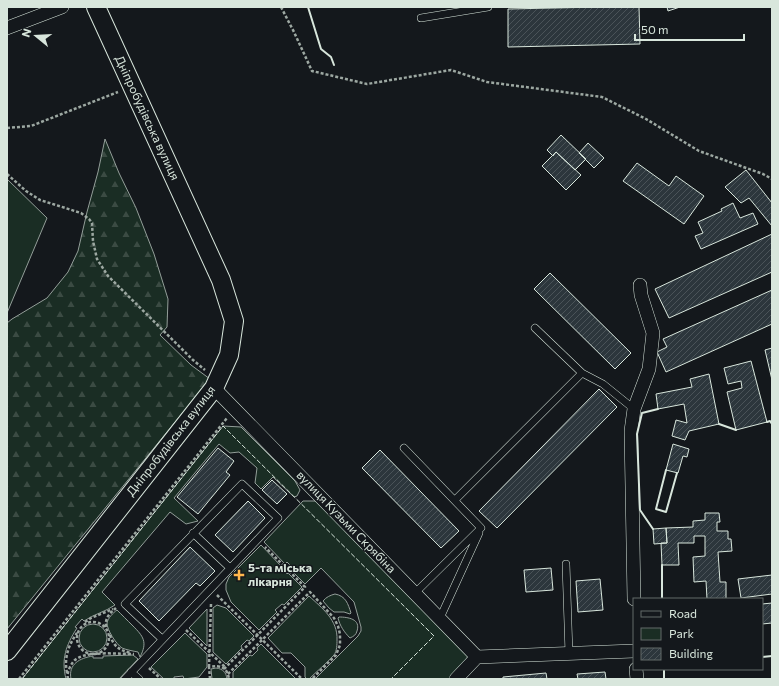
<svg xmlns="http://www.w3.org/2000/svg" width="779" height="686" viewBox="0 0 779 686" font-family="Commissioner,sans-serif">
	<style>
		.green { fill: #1a2d24; stroke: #939e99 }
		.forest { fill: url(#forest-firs); stroke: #939e99 }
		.building { fill: url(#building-hatch); stroke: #d8e6dc }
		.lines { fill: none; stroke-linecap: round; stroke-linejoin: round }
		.lane-casing { stroke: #d8e6dc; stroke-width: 8 }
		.street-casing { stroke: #d8e6dc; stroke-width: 14 }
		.secondary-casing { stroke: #d8e6dc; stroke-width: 20 }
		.path { stroke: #9da8a2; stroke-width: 2.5; stroke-dasharray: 3 2; stroke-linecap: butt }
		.lane { stroke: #14181c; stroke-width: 7 }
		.street { stroke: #14181c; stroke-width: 13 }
		.secondary { stroke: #14181c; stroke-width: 18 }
		.fence { stroke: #d8e6dc; stroke-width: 1; stroke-dasharray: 5 2; stroke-linecap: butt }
		.wall { stroke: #d8e6dc; stroke-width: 2 }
		.poi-dot { fill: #ffb74d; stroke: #14181c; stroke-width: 1.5 }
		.labels { text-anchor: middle; stroke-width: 3; stroke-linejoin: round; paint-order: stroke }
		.street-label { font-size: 12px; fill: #d8e6dc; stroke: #14181c }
		.poi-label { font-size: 12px; font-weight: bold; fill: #d8e6dc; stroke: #14181c; text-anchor: start }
	</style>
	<defs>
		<pattern id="forest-firs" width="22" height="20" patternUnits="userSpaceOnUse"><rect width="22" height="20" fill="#1a2d24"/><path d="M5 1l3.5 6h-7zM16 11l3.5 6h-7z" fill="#3b4b43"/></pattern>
		<pattern id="building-hatch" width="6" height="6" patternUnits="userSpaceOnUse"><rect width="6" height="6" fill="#2c363c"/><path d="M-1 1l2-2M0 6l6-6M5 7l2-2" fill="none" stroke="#4a5358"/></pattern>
	</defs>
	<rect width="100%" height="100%" fill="#14181c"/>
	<path class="green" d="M7 179 47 218 7 313Z
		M223 426 241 427 295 481 300 490 297 496 294 497 273 477 261 489 255 483 257 468 239 452 230 453 219 444 174 498 198 521 186 524 170 512 102 592 115 605C105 612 94 614 84 621L82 619 75 627 77 628C66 645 61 659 66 679H22Z
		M303 501H316L468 656 464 664 450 679H315L358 636 361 631V627L354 602 321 568 305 584 291 570 293 568 287 562 285 564 264 542Z
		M261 545 282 567 281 568 287 574 288 573 302 587 284 605 282 604 275 610 277 612 259 630 231 602 226 590V584L229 577Z
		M335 594C346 596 348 604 351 613L350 614 344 612H334L329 608 323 601C326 597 331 595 335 594Z
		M309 596C322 608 338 620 337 640 337 644 337 651 334 655 327 663 316 672 309 679H307L305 677V667L291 653H282L268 638Z
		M217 605 226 608 254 636 249 641 247 640 241 646 242 648 226 664 213 652V608Z
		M207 609V646L189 628Z
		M117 610C122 615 127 620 133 626 143 636 148 642 140 657L138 652C133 651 127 650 122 648 116 644 107 630 107 623 108 618 113 613 117 610Z
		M339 617C348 617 361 619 357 631 356 635 354 636 350 638 344 632 340 626 338 618Z
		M79 638a14 14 0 1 1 28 0a14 14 0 1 1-28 0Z
		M185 633 207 654V667L199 677 184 679 183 676 174 677V679H164L151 667Z
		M261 644 296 679H233V672L250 655 252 656 258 650 257 648Z
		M133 655 138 659 119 679H71C68 664 80 658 93 656V658H103V656Z
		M216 668C223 669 226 672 227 679H212L211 669Z"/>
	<path class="forest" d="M105 139 119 173 136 208 154 254 168 299 167 327 160 335 191 365 210 379 7 629V323L12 319 47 298 68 272 78 251 87 212 98 172Z"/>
	<path class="building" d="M599 7H639L640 44 508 47V9Z
		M667 7H680L668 11Z
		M561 135 586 159 575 170 556 152 553 156 547 150Z
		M588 143 604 158 594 168 579 153Z
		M556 152 581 175 566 190 542 166Z
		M637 163 669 186 676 176 704 196 684 224 623 181Z
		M746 170 772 203V226L749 198 741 203 725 187Z
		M733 203 740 218 753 213 758 224 701 249 695 236 703 233 698 222 722 211 721 209Z
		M772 234V272L669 318 655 289Z
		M550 273 631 353 615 369 534 289Z
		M772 290V324L666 372 657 352 667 347 663 339Z
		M772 348V380L765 350Z
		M751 361 767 422 736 430 727 392 742 388 741 381 728 384 724 368Z
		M709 374 719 424 689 431 685 440 672 436 676 420 687 423 684 404 658 409 656 394 692 387 690 379Z
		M599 389 617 407 497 528 479 511Z
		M673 444 689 449 687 457 683 456 678 473 666 470Z
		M218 448 234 461 226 472 230 475 198 514 177 497Z
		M380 450 459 531 441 548 362 468Z
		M272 480 287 494 277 504 262 490Z
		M248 501 265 518 233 552 215 535Z
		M705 513H719L720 522H717V531H728V539H731L732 551 718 552 720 582H726V599H707L706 581 694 582 693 557 705 556V536H694V543H678L679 565H662L661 543H667L666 528 693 527V521L705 520Z
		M666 528 667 543 654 544 653 529Z
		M190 547 215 571 200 586 196 583 159 621 139 601Z
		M551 568 553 590 526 592 524 570Z
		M772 575V594L741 598 738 579Z
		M600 579 603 610 578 612 576 581Z
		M772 603V623L762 624V604Z
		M605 672 606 679H578L577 674Z
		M546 673 547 679H503V677Z"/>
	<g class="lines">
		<defs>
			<path id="lane" d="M421 18 488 7
				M582 373 603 384 634 409
				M404 448 481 528 415 593
				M455 500 582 373 535 328
				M193 533 230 568
				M566 564 569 654
				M440 618 479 533
				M131 672 139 679
				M125 679 278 518 242 484 125 604 162 639"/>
			<path id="street" d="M7 28 62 7
				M214 388 477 657
				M634 599 631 431 634 409 649 369 653 333 641 295 640 285
				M477 657 634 651
				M636 669 637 679
				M456 679 477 657"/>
			<path id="secondary" d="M7 651 214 388 229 355 234 321 221 280 96 7"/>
		</defs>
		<use href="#lane" class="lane-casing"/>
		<use href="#street" class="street-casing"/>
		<use href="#secondary" class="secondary-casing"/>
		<path class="path" d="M281 7 294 32 312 71 367 84 451 70 487 82 602 97 646 119 699 151 763 174 772 179
			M7 128 31 126 118 92
			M7 174 26 191 40 200 81 213 89 219 92 223 93 241 97 259 108 276 193 360 205 370
			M217 595 302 679
			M77 638a16 16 0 1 1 32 0a16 16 0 1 1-32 0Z
			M85 622 91 618 113 609
			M106 627C105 618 109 614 116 608
			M186 630 225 667
			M110 635C114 647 119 650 131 653
			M209 667 211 604
			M149 668 161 679
			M224 669 305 587 265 547
			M67 673C64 658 68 646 77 633
			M228 674 310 592 334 618 338 626 340 634V645L336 655 312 679
			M19 679 227 418
			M68 679C67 675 68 671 70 667 72 663 74 660 78 658 90 651 120 654 134 654
			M210 679 209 667C221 665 227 667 229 679"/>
		<use href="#lane" class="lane"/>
		<use href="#street" class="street"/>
		<use href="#secondary" class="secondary"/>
		<path class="fence" d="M22 679 223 426 434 636 391 679"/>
		<path class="wall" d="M308 7 321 49 331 57 334 65
			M767 422 770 421 772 424
			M719 424 736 430
			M666 470 656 509 666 512 677 473
			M653 529 640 510 637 434 642 413 658 409
			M662 565V599
			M762 657 772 656
			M664 669V679"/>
	</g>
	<path class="poi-dot" d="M237 569h4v4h4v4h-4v4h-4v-4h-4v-4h4z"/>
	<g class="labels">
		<g class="street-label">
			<text transform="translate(147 118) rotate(65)" y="4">Дніпробудівська вулиця</text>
			<text transform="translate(171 441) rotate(-52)" y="4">Дніпробудівська вулиця</text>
			<text transform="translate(346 522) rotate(46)" y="4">вулиця Кузьми Скрябіна</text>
		</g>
		<g class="poi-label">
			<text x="248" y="572">5-та міська<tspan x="248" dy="14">лікарня</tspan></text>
		</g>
	</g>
	<rect width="779" height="686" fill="none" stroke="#d8e6dc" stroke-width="16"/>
	<rect x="633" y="598" width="130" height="72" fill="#14181c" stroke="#626a69"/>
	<rect x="641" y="611" width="20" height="6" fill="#14181c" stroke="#626a69"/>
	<text x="669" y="618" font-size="12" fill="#d8e6dc">Road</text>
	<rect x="641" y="628" width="20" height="12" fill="#1a2d24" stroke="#626a69"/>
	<text x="669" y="638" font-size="12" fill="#d8e6dc">Park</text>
	<rect x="641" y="648" width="20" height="12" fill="url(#building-hatch)" stroke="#626a69"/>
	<text x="669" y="658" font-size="12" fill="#d8e6dc">Building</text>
	<g transform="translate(36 36) rotate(288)" stroke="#14181c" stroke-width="3" paint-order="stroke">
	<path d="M0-3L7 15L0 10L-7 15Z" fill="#d8e6dc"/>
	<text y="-6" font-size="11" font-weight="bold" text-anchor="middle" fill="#d8e6dc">N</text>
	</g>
	<path d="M635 34v6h109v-6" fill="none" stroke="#d8e6dc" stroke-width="2"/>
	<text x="641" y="34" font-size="12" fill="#d8e6dc" stroke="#14181c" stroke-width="3" paint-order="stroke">50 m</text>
</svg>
